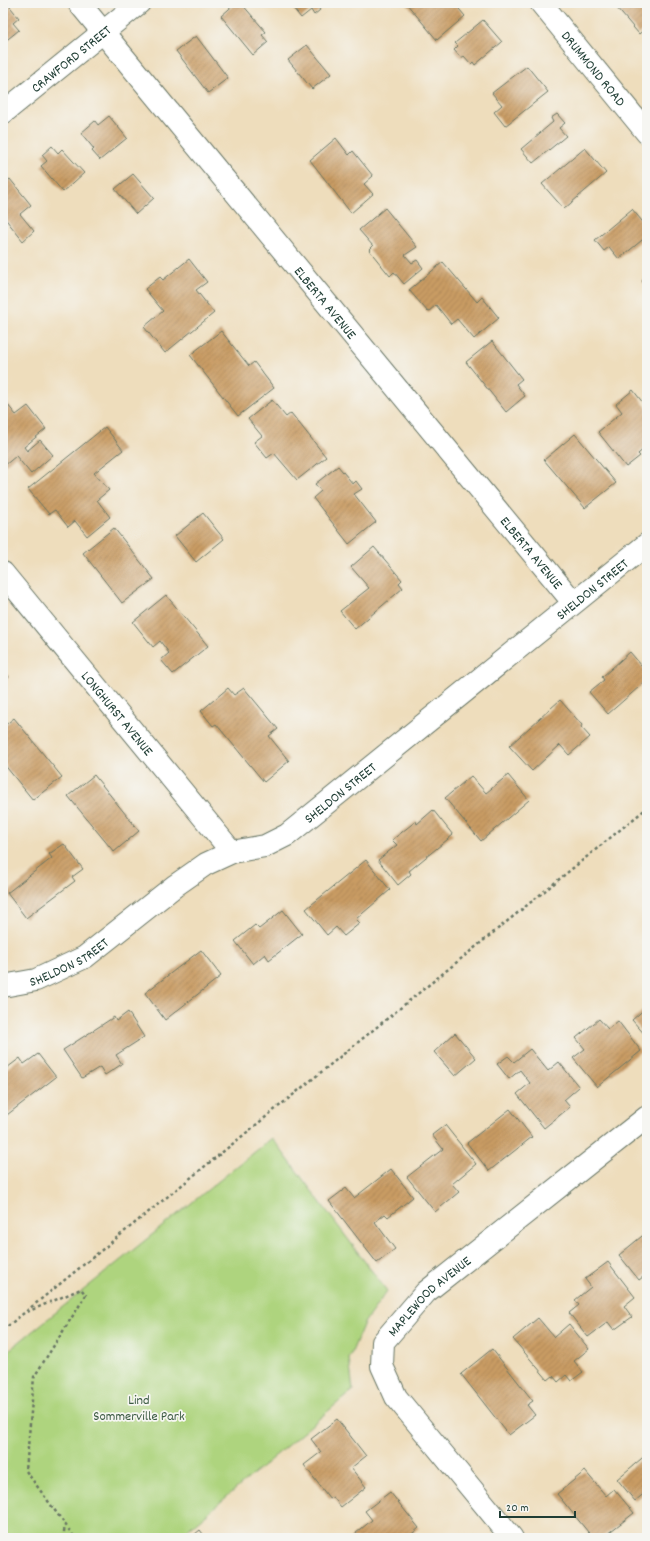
<svg xmlns="http://www.w3.org/2000/svg" width="650" height="1541" viewBox="0 0 650 1541" font-family="Dekko,sans-serif">
	<style>
		.park { fill: #aed47e; stroke: #668859 }
		.building { fill: url(#building-hatch) }
		.lines { fill: none; stroke-linecap: round; stroke-linejoin: round }
		.minor-casing { stroke: #677564; stroke-width: 24 }
		.major-casing { stroke: #677564; stroke-width: 24 }
		.path { stroke: #677564; stroke-width: 2.5; stroke-dasharray: 3 3; stroke-linecap: butt }
		.minor { stroke: #fff; stroke-width: 22 }
		.major { stroke: #fff; stroke-width: 22 }
		.labels { text-anchor: middle; stroke-width: 3.5; stroke-linejoin: round; paint-order: stroke }
		.street-label { font-size: 14px; fill: #1f3d34; stroke: #f6f6f2 }
		.park-label { font-size: 14px; fill: #3c5b43; stroke: #f6f6f2 }
	</style>
	<defs>
		<pattern id="building-hatch" width="6" height="6" patternUnits="userSpaceOnUse"><rect width="6" height="6" fill="#c99b63"/><path d="M-1 1l2-2M0 6l6-6M5 7l2-2" fill="none" stroke="#a38052"/></pattern>
	</defs>
	<rect width="100%" height="100%" fill="#f6f6f2"/>
	<filter id="ink" filterUnits="userSpaceOnUse"><feTurbulence type="fractalNoise" baseFrequency=".025" numOctaves="2"/><feDisplacementMap in="SourceGraphic" scale="8" xChannelSelector="R" yChannelSelector="G"/><feConvolveMatrix kernelMatrix="1 2 1 2 8 2 1 2 1" color-interpolation-filters="sRGB"/></filter>
	<filter id="wash" filterUnits="userSpaceOnUse"><feTurbulence type="fractalNoise" baseFrequency=".012" numOctaves="4" result="noise"/><feDisplacementMap in="SourceGraphic" scale="16" xChannelSelector="R" yChannelSelector="G"/><feGaussianBlur stdDeviation="0.9" result="paint"/><feColorMatrix in="noise" values="0 0 0 0 0 0 0 0 0 0 0 0 0 0 0 0 0 1.4 0 .05"/><feComposite in="paint" operator="in"/></filter>
	<g filter="url(#wash)">
		<rect width="100%" height="100%" fill="#eeddbc"/>
		<path class="park" d="M272 1138 387 1291 364 1323 349 1359 353 1390 178 1538H3V1355Z"/>
		<g id="blocks">
			<path class="building" d="M3 3H7L19 18 13 23 19 30 3 43Z
				M236 3H241L266 32 262 35 268 42 253 55 221 16Z
				M289 3H320L317 6 320 10 314 15 311 10 301 18Z
				M406 3H454L465 16 437 40Z
				M621 3H647V27L639 34 616 7Z
				M483 20 502 42 475 65 473 62 471 64 464 56 461 58 454 50 458 46 455 43Z
				M196 36 228 78 208 93 176 51Z
				M307 45 331 74 312 89 288 60Z
				M527 66 548 92 505 126 494 112 502 105 492 93Z
				M557 114 565 123 559 128 566 136 533 163 521 149 553 122 551 118Z
				M109 116 127 138 100 160 92 151 94 149 81 133 95 121 98 125Z
				M336 138 349 155 353 151 373 176 364 184 373 194 351 213 310 160Z
				M52 146 58 153 62 149 84 173 63 192 41 166 47 161 42 155Z
				M585 148 606 173 564 209 542 184Z
				M133 174 154 198 136 214 115 189Z
				M10 179 31 205 20 214 34 231 23 241 3 216V184Z
				M385 208 417 247 405 255 412 263 417 260 423 268 404 284 394 272 390 276 369 250 373 246 359 230Z
				M632 209 647 227V236L619 259 609 247 604 251 595 240Z
				M189 259 207 282 196 290 214 313 165 353 144 327 163 311 145 289 160 277 163 280Z
				M443 262 477 302 482 297 499 318 474 339 457 319 451 324 436 305 428 312 409 290Z
				M647 276V287L642 281Z
				M221 331 249 366 254 362 274 388 238 416 190 355Z
				M492 341 522 379 516 384 525 396 506 412 466 362Z
				M633 390 647 408V446L638 454 640 456 626 467 598 432 622 412 616 404Z
				M3 399 16 415 28 406 46 429 24 447 27 451 40 440 53 455 31 474 16 456 4 466 3 465Z
				M272 400 286 417 291 413 326 457 297 480 274 453 267 458 254 442 262 436 248 419Z
				M105 427 123 450 94 473 109 490 97 500 110 517 87 536 75 521 68 527 55 510 49 514 28 489Z
				M575 434 616 483 585 508 544 460Z
				M338 466 353 484 356 481 362 489 354 494 376 522 349 544 313 498 321 491 315 484Z
				M203 513 224 539 196 562 175 536Z
				M114 528 154 579 122 603 83 553Z
				M374 547 402 580 399 583 403 588 355 629 340 611 369 588 351 567Z
				M166 595 208 646 173 674 161 660 169 653 160 641 153 647 133 622Z
				M630 652 647 672V680L608 714 589 692 604 680 602 677Z
				M3 670 9 677 3 682Z
				M228 688 234 695 244 688 278 729 269 736 289 761 264 782 216 724 213 726 201 711Z
				M560 700 582 725 581 727 590 737 569 755 560 745 532 771 509 746Z
				M14 718 62 777 33 800 3 763V727Z
				M94 775 139 831 114 852 68 796Z
				M508 775 529 800 481 841 445 798 471 776 486 793Z
				M433 810 453 835 409 871 411 874 398 885 378 860 397 845 392 840 416 821 417 824Z
				M64 844 83 869 72 877 75 881 26 918 7 893 52 858 49 854Z
				M366 860 390 890 356 919 360 923 344 936 336 927 327 935 306 909Z
				M283 910 302 934 269 960 265 954 253 964 235 941 255 925 259 929Z
				M201 950 221 976 165 1020 145 993Z
				M647 1007V1037L632 1020Z
				M128 1012 144 1037 116 1055 122 1064 105 1075 100 1067 82 1078 63 1050 114 1017 116 1021Z
				M599 1019 608 1029 618 1021 641 1051 597 1087 573 1058 585 1049 576 1038Z
				M455 1033 476 1058 455 1076 434 1052Z
				M530 1049 548 1071 559 1062 579 1087 564 1100 570 1107 544 1128 517 1094 530 1083 520 1070 509 1079 497 1064 508 1056 514 1062Z
				M38 1054 56 1077 3 1118V1071L20 1058 24 1064Z
				M510 1109 532 1137 489 1171 467 1143Z
				M445 1125 476 1164 452 1184 459 1192 435 1212 407 1177 443 1149 432 1135Z
				M391 1169 413 1197 388 1217 385 1214 375 1222 395 1249 377 1263 329 1201 346 1188 354 1198Z
				M647 1232V1274L639 1280 619 1255Z
				M608 1262 635 1297 624 1306 632 1317 614 1330 608 1322 588 1337 569 1313 579 1305 575 1300 591 1287 585 1279Z
				M538 1318 554 1337 569 1324 589 1349 574 1361 583 1372 571 1381 566 1375 558 1382 553 1376 548 1380 513 1339Z
				M492 1349 533 1401 527 1405 535 1415 509 1435 461 1374Z
				M337 1419 366 1456 351 1468 366 1487 341 1507 333 1497 330 1499 304 1465 321 1452 311 1439Z
				M647 1454V1491L635 1501 617 1479Z
				M585 1471 606 1496 614 1489 634 1513 602 1538H593L557 1494Z
				M390 1492 419 1528 407 1538H350L372 1520 365 1511Z
				M200 1530 206 1538H190Z"/>
		</g>
	</g>
	<g filter="url(#ink)">
		<use href="#blocks" fill-opacity="0" stroke="#677564" stroke-width="1"/>
		<g class="lines">
			<defs>
				<g id="minor">
					<path id="s1" d="M79 3 573 602"/>
					<path id="s2" d="M3 113 139 3"/>
					<path id="s3" d="M3 573 232 852"/>
					<path id="s4" d="M3 986 36 980 85 957 176 885 206 864 232 852 265 846 287 835 647 544"/>
					<path id="s5" d="M512 1538 396 1397 382 1366 383 1342 426 1292 647 1117"/>
				</g>
				<g id="major">
					<path id="s6" d="M541 3 647 133"/>
				</g>
			</defs>
			<use href="#minor" class="minor-casing"/>
			<use href="#major" class="major-casing"/>
			<path class="path" d="M27 1312 81 1289 86 1295 34 1377 26 1471 75 1538
				M3 1330 647 808
				M63 1538 65 1525"/>
			<use href="#minor" class="minor"/>
			<use href="#major" class="major"/>
		</g>
	</g>
	<g class="labels">
		<g class="street-label">
			<text dy="5" stroke="none"><textPath href="#s2" startOffset="87">CRAWFORD STREET</textPath></text>
			<text dy="5" stroke="none"><textPath href="#s6" startOffset="84">DRUMMOND ROAD</textPath></text>
			<text dy="5" stroke="none"><textPath href="#s1" startOffset="388">ELBERTA AVENUE</textPath></text>
			<text dy="5" stroke="none"><textPath href="#s1" startOffset="712">ELBERTA AVENUE</textPath></text>
			<text dy="5" stroke="none"><textPath href="#s4" startOffset="719">SHELDON STREET</textPath></text>
			<text dy="5" stroke="none"><textPath href="#s3" startOffset="181">LONGHURST AVENUE</textPath></text>
			<text dy="5" stroke="none"><textPath href="#s4" startOffset="395">SHELDON STREET</textPath></text>
			<text dy="5" stroke="none"><textPath href="#s4" startOffset="71">SHELDON STREET</textPath></text>
			<text dy="5" stroke="none"><textPath href="#s5" startOffset="306">MAPLEWOOD AVENUE</textPath></text>
		</g>
		<g class="park-label">
			<text x="139" y="1404">Lind<tspan x="139" dy="16">Sommerville Park</tspan></text>
		</g>
	</g>
	<rect width="650" height="1541" fill="none" stroke="#f6f6f2" stroke-width="16"/>
	<path d="M500 1511v6h75v-6" fill="none" stroke="#1f3d34" stroke-width="2"/>
	<text x="506" y="1511" font-size="12" fill="#1f3d34" stroke="#f6f6f2" stroke-width="3" paint-order="stroke">20 m</text>
</svg>
